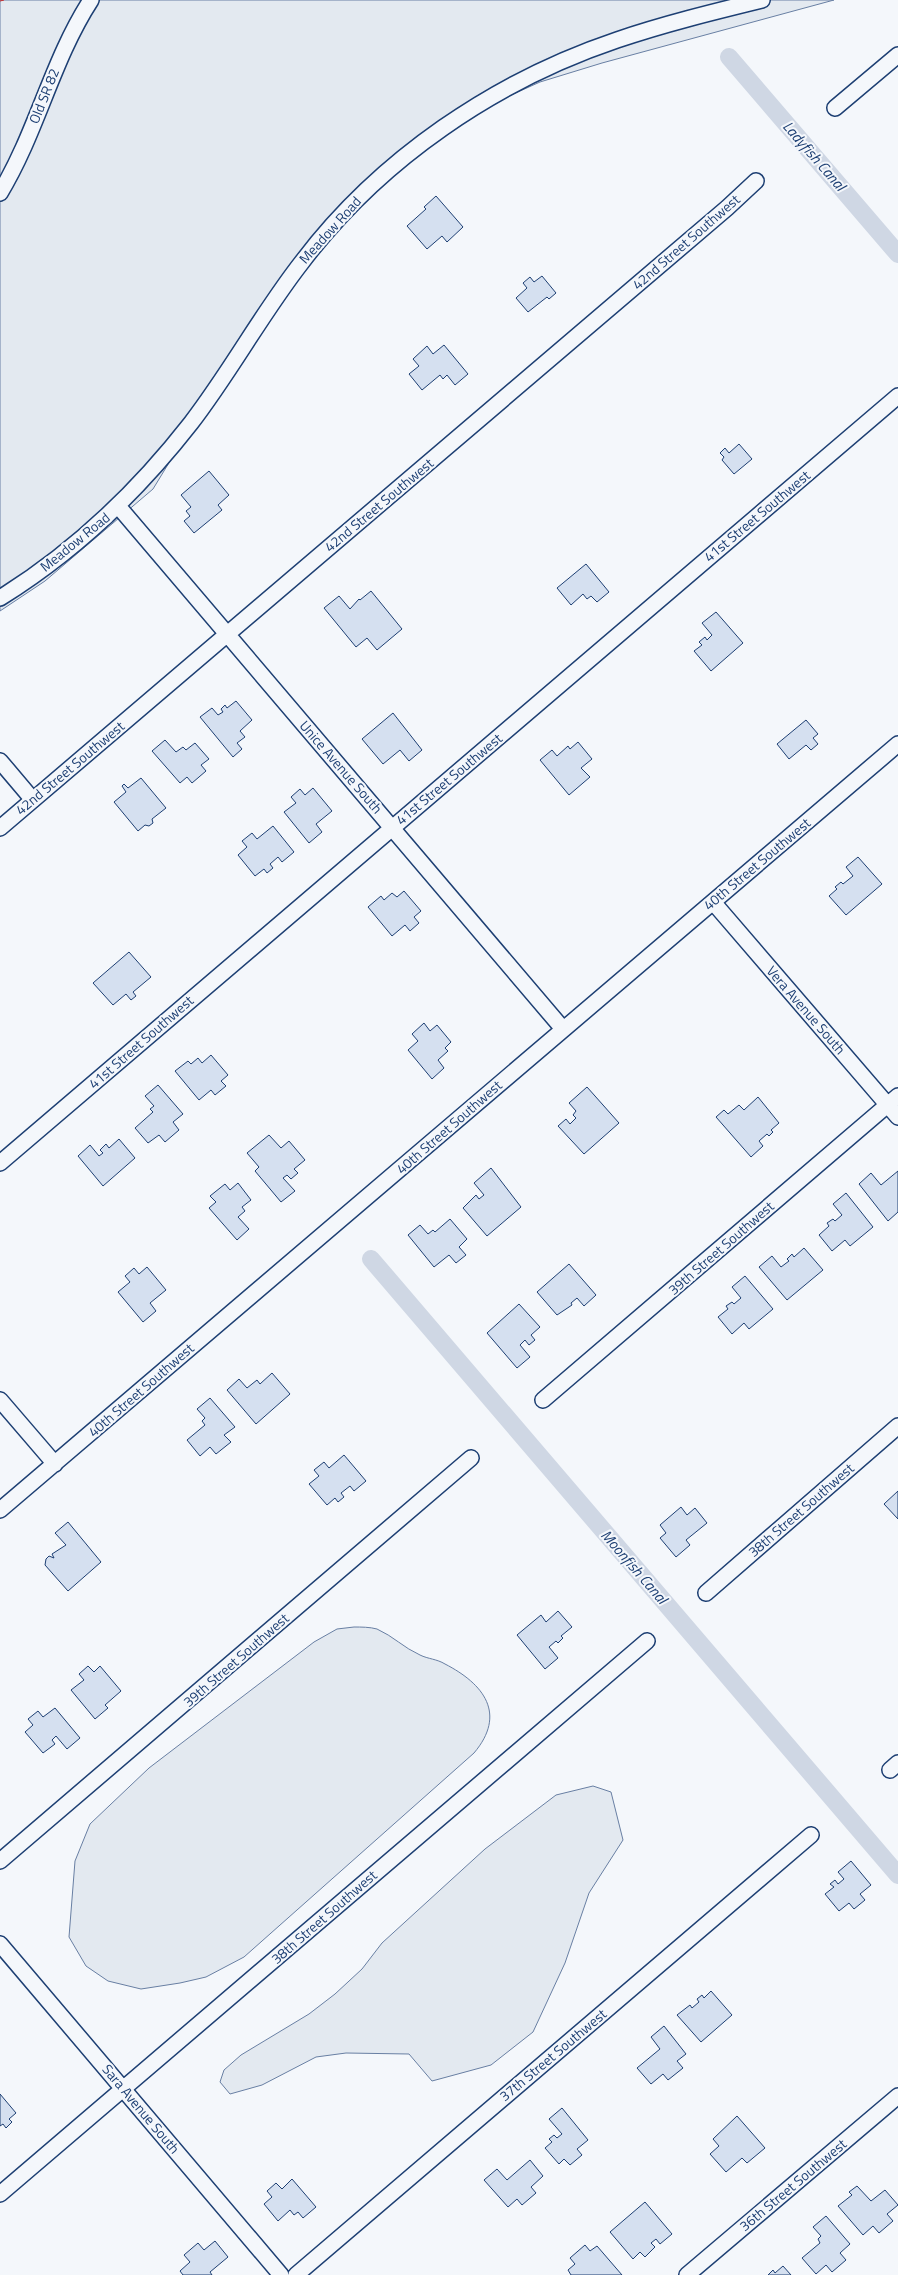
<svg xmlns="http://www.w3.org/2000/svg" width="898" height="2275" viewBox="0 0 898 2275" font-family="'Titillium Web',sans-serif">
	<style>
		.green { fill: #e3e9f0; stroke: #687fa3 }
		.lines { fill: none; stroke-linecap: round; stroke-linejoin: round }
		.canal { stroke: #cfd7e4; stroke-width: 18 }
		.building { fill: #d5e0f0; stroke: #1d3f73 }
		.street-casing { stroke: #1d3f73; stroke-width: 18 }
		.street { stroke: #f4f7fb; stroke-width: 15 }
		.power { stroke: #c62828; stroke-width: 1; stroke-dasharray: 18 4 2.5 4; stroke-linecap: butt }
		.labels { text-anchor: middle; stroke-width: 4; stroke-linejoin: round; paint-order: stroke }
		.street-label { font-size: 14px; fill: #1d3f73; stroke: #f4f7fb }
		.water-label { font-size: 15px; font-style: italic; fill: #1d3f73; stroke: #f4f7fb }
	</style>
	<rect width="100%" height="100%" fill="#f4f7fb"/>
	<path class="green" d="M0 0H834L602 63 540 82 467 115 343 214 234 356 153 489 45 581 0 611Z
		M354 1627C361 1627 370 1627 377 1629 393 1636 404 1648 420 1655 428 1659 437 1659 445 1664 484 1684 507 1714 474 1753L244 1957 206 1977 180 1983 141 1989 108 1981 86 1966 69 1937 75 1861 90 1824 149 1768 314 1642 337 1629Z
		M593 1786 611 1792 623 1840 589 1893 565 1963 533 2032 491 2065 432 2081 409 2054 346 2053 316 2057 262 2085 230 2094 220 2082 224 2070 241 2055 309 2014 335 1994 362 1969 382 1943 485 1849 556 1795Z"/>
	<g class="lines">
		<path class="canal" d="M729 57 898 254
			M371 1259 898 1875"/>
	</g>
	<path class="building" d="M436 196 463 227 447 242 442 236 427 249 407 226 426 209 424 207Z
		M542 276 556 293 549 299 547 297 528 312 516 298 527 288 523 283 530 277 534 282Z
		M444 345 468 374 455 385 447 375 443 379 440 375 422 390 409 374 419 366 413 359 427 346 433 354Z
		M739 444 752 459 734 474 722 460 724 457 720 453 725 448 729 453Z
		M209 471 229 495 218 505 222 510 194 533 184 521 190 516 186 511 191 507 181 495Z
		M586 564 609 592 597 602 591 596 587 599 583 594 571 605 557 588Z
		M371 591 402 629 377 650 367 638 356 647 324 608 339 596 350 609 359 599 360 600Z
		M716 612 743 643 711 671 694 651 702 645 699 642 705 637 707 640 712 635 702 623Z
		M236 701 252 720 240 731 245 737 237 743 242 749 233 757 200 717 212 708 218 715 223 712 221 709 225 705 227 708Z
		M393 713 422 750 409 761 400 750 383 764 362 739Z
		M806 720 818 734 813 738 818 744 811 750 806 745 789 759 777 744Z
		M165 740 176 752 183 747 186 750 195 743 209 759 201 765 206 771 192 783 187 777 180 783 152 751Z
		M578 742 592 759 581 768 590 777 569 795 540 760 552 750 557 756 568 746 570 749Z
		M141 778 166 808 152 819 153 823 149 826 145 825 138 831 114 802 126 792 122 786 124 784 128 788Z
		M313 788 332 811 316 824 322 832 309 843 284 812 296 803 291 797 300 789 305 795Z
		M273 826 294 852 282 862 278 857 270 864 273 868 267 873 264 869 255 876 238 855 247 847 242 841 252 833 257 839Z
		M858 857 882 884 846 915 829 896 837 889 835 887 841 882 843 884 853 876 846 867Z
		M404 891 421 911 414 917 419 923 410 931 405 925 392 936 368 907 381 896 384 900 392 893 397 897Z
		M129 952 151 977 133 992 136 996 131 1000 126 994 113 1005 93 983Z
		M424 1023 430 1031 437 1025 451 1042 445 1048 448 1051 438 1060 444 1068 432 1079 408 1050 418 1041 412 1034Z
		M211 1055 228 1075 221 1081 226 1086 215 1095 211 1090 199 1100 175 1071 188 1061 191 1064 198 1058 202 1063Z
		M158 1085 183 1114 173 1122 179 1130 165 1142 159 1135 148 1143 135 1128 153 1112 150 1109 154 1106 145 1096Z
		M587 1087 619 1123 584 1154 558 1126 566 1119 570 1124 576 1118 573 1115 576 1111 569 1103Z
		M758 1097 779 1123 771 1130 773 1132 769 1136 767 1134 759 1141 763 1146 751 1157 716 1117 724 1110 728 1114 739 1105 744 1110Z
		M269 1135 281 1148 289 1141 305 1160 294 1169 298 1173 291 1179 287 1175 283 1178 295 1191 281 1202 255 1171 259 1167 247 1153Z
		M119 1139 135 1158 103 1186 78 1156 90 1145 99 1156 103 1153 100 1150 106 1144 109 1148Z
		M491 1168 521 1207 487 1236 463 1208 476 1195 479 1199 484 1195 474 1183Z
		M898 1171V1212L888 1221 859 1184 871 1173 881 1185Z
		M238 1183 251 1200 242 1207 245 1211 238 1217 249 1229 237 1240 209 1208 216 1202 210 1196 225 1184 230 1190Z
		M846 1193 873 1227 850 1246 845 1240 832 1251 819 1235 829 1226 827 1223 833 1219 835 1221 842 1215 833 1204Z
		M450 1219 467 1239 459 1247 466 1255 456 1263 449 1255 434 1267 408 1235 420 1225 428 1234 433 1230 435 1232Z
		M804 1248 823 1270 787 1300 759 1267 772 1256 781 1267 789 1261 787 1259 792 1254 794 1257Z
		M569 1264 596 1295 584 1306 577 1298 571 1303 572 1305 557 1315 537 1292Z
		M147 1267 166 1290 150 1303 156 1311 143 1322 118 1292 130 1282 125 1276 134 1268 139 1274Z
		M745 1276 773 1309 749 1329 744 1323 732 1334 718 1317 728 1309 726 1306 732 1302 734 1304 741 1298 732 1287Z
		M519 1304 540 1327 531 1335 535 1340 529 1345 525 1340 520 1345 530 1357 517 1368 487 1333Z
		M272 1373 290 1394 256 1424 227 1390 239 1379 247 1388 257 1380 260 1384Z
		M210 1398 235 1427 224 1435 231 1442 216 1454 210 1447 200 1456 187 1440 205 1425 202 1421 205 1418 197 1409Z
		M344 1455 366 1481 354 1491 350 1486 341 1493 344 1497 338 1502 335 1498 327 1505 309 1484 319 1476 314 1470 324 1462 329 1468Z
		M898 1491V1519L884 1504Z
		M681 1507 687 1515 695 1508 707 1523 686 1540 690 1545 676 1557 660 1538 666 1533 660 1525Z
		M68 1522 101 1562 68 1591 45 1565 46 1559 49 1556 54 1558 52 1554 66 1545 55 1533Z
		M558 1611 572 1627 561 1636 563 1638 558 1643 556 1641 549 1647 558 1658 545 1669 517 1635 541 1615 546 1622Z
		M88 1666 94 1672 100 1666 121 1691 105 1705 108 1708 95 1719 71 1690 84 1680 79 1674Z
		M55 1708 80 1738 67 1749 56 1736 52 1740 55 1744 43 1753 25 1732 33 1725 28 1719 38 1711 43 1717Z
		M851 1861 871 1885 860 1894 865 1900 854 1909 849 1903 839 1911 825 1894 834 1887 830 1884 835 1880 838 1884 844 1879 838 1872Z
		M711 1991 732 2015 701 2042 677 2015 690 2005 692 2008 699 2002 697 1999 702 1995 704 1998Z
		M664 2026 686 2054 677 2061 683 2068 668 2080 663 2074 651 2084 637 2068 660 2049 651 2037Z
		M0 2094 16 2113 9 2119 12 2122 6 2128 3 2124 0 2126Z
		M562 2108 588 2140 577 2149 582 2155 570 2165 564 2159 559 2164 545 2148 552 2142 549 2139 554 2135 557 2138 562 2134 549 2119Z
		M737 2116 765 2148 747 2163 742 2158 726 2172 710 2154 719 2146 713 2139Z
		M530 2160 543 2176 531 2187 536 2193 522 2205 517 2199 508 2207 484 2180 497 2169 507 2180Z
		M292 2179 316 2207 303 2218 298 2212 294 2215 290 2210 278 2221 264 2204 272 2197 267 2191 276 2183 282 2189Z
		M857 2186 871 2201 885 2190 898 2205 887 2214 893 2221 879 2233 873 2226 863 2235 838 2206 852 2195 849 2192Z
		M645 2202 672 2234 660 2244 656 2239 651 2243 655 2247 645 2257 640 2252 633 2259 610 2232Z
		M826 2216 850 2244 840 2253 846 2260 832 2272 826 2265 816 2274 802 2258 820 2243 818 2239 821 2236 813 2227Z
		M215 2241 228 2257 210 2272 212 2275H183L180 2271 190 2262 184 2255 198 2243 204 2250Z
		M585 2245 590 2251 597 2246 622 2275H571L568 2270 575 2264 570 2258Z
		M783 2266 791 2275H768L773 2270 775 2273Z"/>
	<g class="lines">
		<defs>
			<path id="street" d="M835 108 898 55
				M0 193C37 132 52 60 91 0
				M118 506 563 1029
				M0 598C74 552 138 491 191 423 231 371 262 313 302 262 380 159 495 81 617 40 664 24 713 12 762 0
				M0 761 33 800
				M0 828 727 208 756 181
				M713 902 898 1117
				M0 1163 898 396
				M0 1400 55 1464
				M543 1400 898 1096
				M0 1510 898 744
				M706 1593 898 1426
				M890 1770 898 1763
				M0 1861 471 1458
				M0 1944 281 2275
				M0 2194 647 1641
				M296 2275 811 1835
				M687 2275 898 2096"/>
		</defs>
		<use href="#street" class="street-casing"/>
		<use href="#street" class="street"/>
		<path class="power" d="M0 1 4 0"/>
	</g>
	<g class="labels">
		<g class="street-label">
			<text transform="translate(44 96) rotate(-68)" y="5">Old SR 82</text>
			<text transform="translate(330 230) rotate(-48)" y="5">Meadow Road</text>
			<text transform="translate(686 242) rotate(-41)" y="5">42nd Street Southwest</text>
			<text transform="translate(379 505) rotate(-40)" y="5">42nd Street Southwest</text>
			<text transform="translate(757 516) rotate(-40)" y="5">41st Street Southwest</text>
			<text transform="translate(75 542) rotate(-39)" y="5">Meadow Road</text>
			<text transform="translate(341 767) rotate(49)" y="5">Unice Avenue South</text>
			<text transform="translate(70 768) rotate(-40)" y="5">42nd Street Southwest</text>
			<text transform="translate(449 779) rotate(-40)" y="5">41st Street Southwest</text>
			<text transform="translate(757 864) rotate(-40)" y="5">40th Street Southwest</text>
			<text transform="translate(806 1010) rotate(49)" y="5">Vera Avenue South</text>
			<text transform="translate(141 1042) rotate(-41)" y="5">41st Street Southwest</text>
			<text transform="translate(449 1127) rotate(-41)" y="5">40th Street Southwest</text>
			<text transform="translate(721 1248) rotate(-41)" y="5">39th Street Southwest</text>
			<text transform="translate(141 1390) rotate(-41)" y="5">40th Street Southwest</text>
			<text transform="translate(801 1510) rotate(-41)" y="5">38th Street Southwest</text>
			<text transform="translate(236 1660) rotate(-41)" y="5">39th Street Southwest</text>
			<text transform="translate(324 1917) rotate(-41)" y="5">38th Street Southwest</text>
			<text transform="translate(553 2055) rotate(-40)" y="5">37th Street Southwest</text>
			<text transform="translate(141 2109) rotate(50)" y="5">Sara Avenue South</text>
			<text transform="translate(793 2185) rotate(-40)" y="5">36th Street Southwest</text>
		</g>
		<g class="water-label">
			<text transform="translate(814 156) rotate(49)" y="5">Ladyfish Canal</text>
			<text transform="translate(634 1567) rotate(49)" y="5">Moonfish Canal</text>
		</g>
	</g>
</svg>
